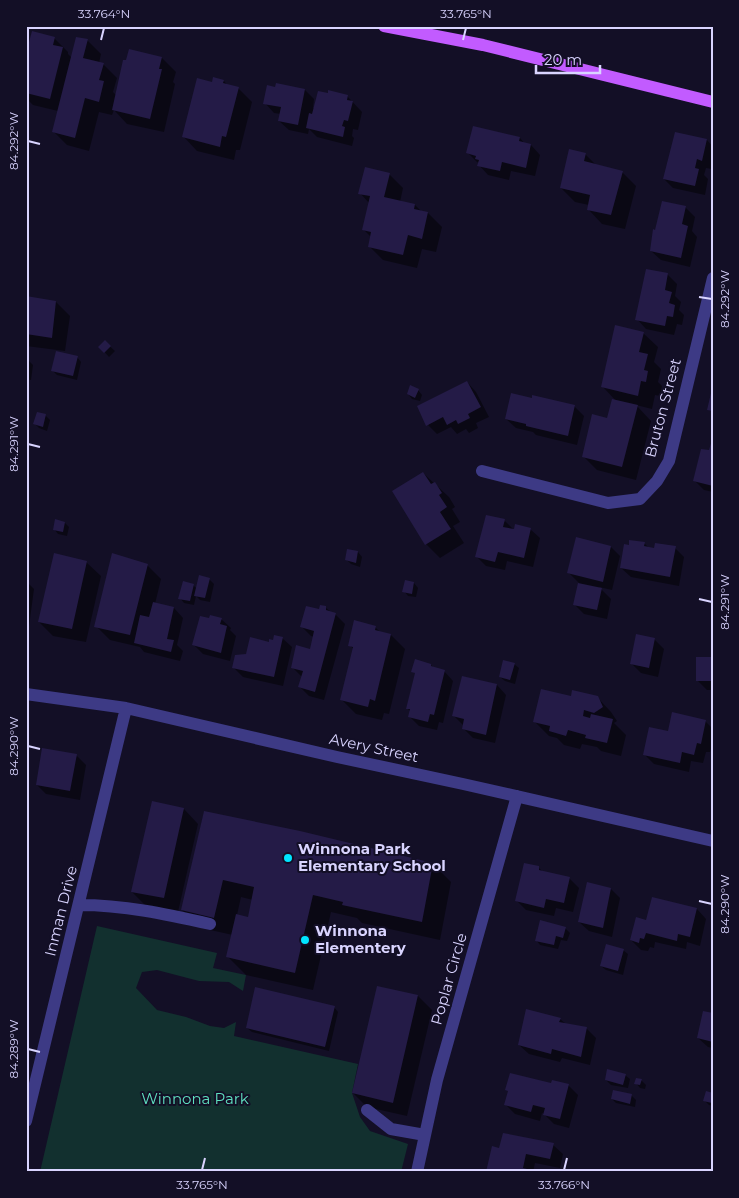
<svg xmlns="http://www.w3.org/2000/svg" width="739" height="1198" viewBox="0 0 739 1198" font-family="Montserrat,sans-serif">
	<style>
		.green { fill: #12302f }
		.shadow { fill: #0007; fill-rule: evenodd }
		.building { fill: #241b47 }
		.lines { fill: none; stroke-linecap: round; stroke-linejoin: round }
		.minor { stroke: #3d3a85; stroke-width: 12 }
		.major { stroke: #c25bff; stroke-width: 12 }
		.ticks { fill: none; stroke: #d9d4ff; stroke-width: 2 }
		.poi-dot { fill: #00e5ff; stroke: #130f26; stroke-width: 2 }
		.labels { text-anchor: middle; stroke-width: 4; stroke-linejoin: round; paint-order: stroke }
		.street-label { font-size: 15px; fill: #d9d4ff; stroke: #130f26 }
		.poi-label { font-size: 15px; font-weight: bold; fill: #d9d4ff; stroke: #130f26; text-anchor: start }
		.park-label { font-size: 15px; fill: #5fe0c0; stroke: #130f26 }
		.neatline { fill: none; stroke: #d9d4ff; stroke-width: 2 }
		.ticks-label { font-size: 12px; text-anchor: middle; fill: #d9d4ff }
	</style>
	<rect width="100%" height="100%" fill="#130f26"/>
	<path class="green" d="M97 926 217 953 213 968 246 975 243 991 229 982 199 981 157 970 142 972 136 988 157 1010 186 1017 210 1026 224 1028 236 1022 234 1036 358 1064 352 1093 360 1117 370 1131 408 1144 401 1172H40Z"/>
	<path class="shadow" d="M696 26H713V30Z
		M54 38 68 52V54L72 58 87 40 101 54 99 63 103 64 117 78 113 92 116 95 127 62 162 58 176 72 173 82 175 84 164 132 127 124 114 110 112 115 99 112 89 151 67 145 53 131 58 111 33 105 26 98V54Z
		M224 81 228 86 238 88 252 102 240 150H236L234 160 197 151 183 136 213 83Z
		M277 84 305 90 314 99 313 108H315L347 96 362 112 358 130 353 129 352 136 354 138 352 146 317 137 309 129 308 134 289 130 279 121 281 114 274 113 265 103 276 89Z
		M676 134 707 140 713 147 712 169 706 168 704 175 708 179 705 195 673 188 664 179Z
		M520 138 525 144 531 145 540 155 535 176 511 171 509 180 488 175 479 165V163L477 162 467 152Z
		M585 154 597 166 622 172 636 186 625 229 602 224 588 209 589 205 575 202 561 188Z
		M389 174 403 188 400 202 415 205 422 212 428 213 442 227 436 252 422 249 417 268 383 260 369 246 371 237 363 229 369 203 360 193Z
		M685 207 695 217 692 231 697 237 690 267 661 260 651 251Z
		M647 270 668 275 677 284 675 296 681 302 679 310 684 315 682 325 677 324 674 335 646 329 637 319Z
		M26 298 56 302 70 316 65 351 26 346Z
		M643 333 658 347 654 362 661 369 658 382 662 386 660 396 655 395 652 409 636 405 651 421 636 480 597 470 583 456 608 420 617 402 603 387Z
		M105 342 115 351 109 357 100 347Z
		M77 357 81 362 77 380 57 375 53 371Z
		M26 358 33 365 31 380 26 379Z
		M467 382 476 392 489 417 476 423 478 428 469 433 466 429 457 434 451 427 437 434 428 425Z
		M418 390 422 395 420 401 412 399 408 394Z
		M574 406 584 416 577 445 536 435 533 432 516 428 506 419Z
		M46 416 50 420 47 431 39 428 35 424Z
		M713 442V492L704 490 694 480 710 452Z
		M423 473 449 497 455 507 452 509 460 522 453 526 464 543 440 558 426 544Z
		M505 521 515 531 530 529 540 538 533 567 507 561 505 570 486 566 477 557Z
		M65 523 69 527 67 536 58 534 54 529Z
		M630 541 645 544 650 549 675 548 684 557 679 586 631 577 621 568 630 546Z
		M611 547 620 556 612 590 599 587 611 599 607 619 584 614 575 605 579 583 569 573Z
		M358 552 362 557 360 567 351 564 346 559Z
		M86 562 101 576 86 642 53 636 39 622Z
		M147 565 161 579 155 604 174 608 183 618 177 645 183 651 180 661 144 652 140 647 110 640 96 626Z
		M209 579 214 584 210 602 200 600 196 596 194 605 184 603 180 598 193 585 197 589Z
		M26 581 34 589 27 641H26Z
		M414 583 418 588 416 597 408 596 404 591Z
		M326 608 332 613 335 614 345 624 324 700 309 696 300 687 302 677 292 667 311 650 314 637 311 636 302 627 320 610Z
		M221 619 231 628 230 630 236 636 230 661 203 654 194 645 210 620Z
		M375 627 381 633 391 635 405 649 389 714 384 713 382 720 356 714 342 700 354 650 350 645Z
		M282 638 292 647 283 686 243 677 233 667 247 655Z
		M654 639 664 649 658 677 641 673 632 664Z
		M713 659V690H707L698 681Z
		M514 664 519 668 515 684 505 681 500 677Z
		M431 665 435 669 444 671 453 681 443 723 439 722 437 730 419 726 410 717 411 712 407 708 416 674 413 671Z
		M463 678 497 685 506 695 495 743 473 738 463 728 464 726 454 716Z
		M597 697 611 712 617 721 614 723 626 735 621 756 601 751 597 747 582 744 580 749 564 745 557 738 549 736 534 721 572 698Z
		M705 721 713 729V740L710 752H706L703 763 691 761 689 772 654 764 645 755 669 733Z
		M77 756 86 765 80 800 46 794 37 785Z
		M184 809 198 824 178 912 146 906 132 892Z
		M204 812 300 833 433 864 451 882 440 940 362 923 357 918 331 912 313 990 246 975 228 957 233 935 201 928 182 910ZM241 897 253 900 249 918 237 915Z
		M26 837 29 840 26 855Z
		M539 868 544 873 569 878 579 888 573 912 556 908 554 916 526 910 517 901Z
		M611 889 620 898 612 937 589 931 579 922Z
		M652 898 697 909 706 919 700 946 687 942 686 949 655 942 654 948 650 947 648 951 641 950 631 940 647 921Z
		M565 928 570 933 567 941 561 940 558 949 540 945 536 940Z
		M623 950 628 954 623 975 606 970 601 966Z
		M378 987 418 996 432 1010 407 1116 367 1107 353 1093Z
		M334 1007 338 1012 329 1051 252 1032 247 1028Z
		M713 1014V1048L708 1047 698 1038Z
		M560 1019 566 1024 587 1029 596 1038 590 1065 562 1058 560 1062 529 1054 519 1045Z
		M625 1075 630 1079 628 1088 611 1085 606 1080Z
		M641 1080 646 1085 645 1089 640 1088 636 1083Z
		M551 1085H568L578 1095 569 1128 554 1124 544 1114 542 1113 540 1121 515 1114 506 1105Z
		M614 1092 632 1096 636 1100 635 1107 616 1103 612 1099Z
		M713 1094V1106L709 1105 704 1100Z
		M553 1145 563 1154 560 1168 535 1163 533 1172H488L500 1149Z"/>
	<path class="building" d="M32 31 55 37 53 45 63 47 50 99 26 93V53Z
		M76 37 88 39 83 58 104 63 99 80 104 81 99 102 85 98 75 138 52 132Z
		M129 49 162 57 159 69H162L150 119 112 110 123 60H126Z
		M213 77 224 80 223 83 239 87 226 137 222 136 220 147 182 137 197 78 212 82Z
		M276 83 305 89 298 125 278 121 281 107 263 104 267 85 275 87Z
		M328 90 348 95 347 100 353 101 348 121 344 120 342 126 345 127 343 137 306 128 309 113 312 114 318 91 328 93Z
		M473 126 520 137 519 141 531 144 526 168 502 162 500 171 477 166 479 160 475 159 476 156 466 153Z
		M675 132 707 139 702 161 697 159 695 168 699 169 695 186 663 179Z
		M569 149 586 153 584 161 623 171 611 215 587 210 590 195 560 188Z
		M365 167 390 173 384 197 415 204 414 209 428 212 422 239 408 235 403 255 368 247 371 232 362 230 370 196 358 194Z
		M662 201 686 206 682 224 688 226 681 258 650 251 653 229 655 230Z
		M646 269 668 273 665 290 672 292 669 303 675 305 673 317 667 316 665 326 635 320Z
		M26 296 56 301 52 338 26 334Z
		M615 325 644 332 639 352 648 354 644 370 648 371 646 382 641 381 638 396 601 387Z
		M105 340 111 346 104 353 98 347Z
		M56 351 78 356 73 376 51 371Z
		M467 381 481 407 468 414 470 418 458 424 456 420 447 425 443 417 426 426 417 406Z
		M410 385 419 389 415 398 407 394Z
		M712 389H713V411L707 410Z
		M511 393 532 398V395L575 405 568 436 526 426V424L505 419Z
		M612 399 638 405 622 467 582 457 592 414 607 418Z
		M37 412 46 414 43 427 33 424Z
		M712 440H713V486L693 481 701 449 709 450Z
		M423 472 431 484 435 482 442 493 439 495 447 507 440 512 451 529 425 545 392 491Z
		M486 515 505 519 503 527 514 529 515 524 531 528 524 558 498 552 495 562 475 557Z
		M55 519 65 522 63 532 53 530Z
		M576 537 611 546 603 582 567 573Z
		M629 540 645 542 644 546 654 548 655 543 676 546 670 577 620 568 624 544 629 545Z
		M347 549 358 551 356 563 345 560Z
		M54 553 87 561 72 629 38 622Z
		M112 553 148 564 130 635 94 627Z
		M199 575 210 578 205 598 194 596Z
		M405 580 414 582 412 594 402 592Z
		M183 581 194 584 190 601 178 599Z
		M578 583 602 588 597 610 573 605Z
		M153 602 174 607 167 639 174 640 171 652 134 643 140 615 149 617Z
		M320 605 326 606V610L336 613 315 692 298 687 303 671 291 668 296 645 310 649 314 631 300 627 306 606 319 609Z
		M210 615 222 618 220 624 227 626 221 653 192 645 200 616 209 618Z
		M354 620 376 626 375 630 391 634 375 701 370 699 368 707 340 700 353 647 348 646Z
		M636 634 655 638 649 668 630 664Z
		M274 635 283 637 274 677 232 668 235 655 246 654 250 637 269 642V639L273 640Z
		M696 657H713V681H696Z
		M415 659 431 664V666L445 670 434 715 430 714 428 722 408 717 410 709H406L415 673 411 672Z
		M503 660 515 663 510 680 499 677Z
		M462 676 497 684 486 735 462 729 464 719 452 716Z
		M541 689 571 696 572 690 598 696 603 707 594 713 584 710 583 716 590 718 591 714 613 719 607 743 585 738 586 735 568 730 566 736 549 731 550 726 533 722Z
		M672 712 706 720 701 744 697 743 694 755 682 752 680 763 643 755 649 727 668 731Z
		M42 748 77 754 70 791 36 785Z
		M152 801 184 808 164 898 131 892Z
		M204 811 300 831 433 863 422 922 342 905 343 902 313 895 295 973 226 957 236 914 248 917 254 887 223 880 214 918 181 910Z
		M524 863 539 866V870L570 877 564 903 546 899 544 908 515 901Z
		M587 882 611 888 603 928 578 922Z
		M652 897 697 908 690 937 678 934 677 941 646 933 644 939 640 938 639 943 630 940 636 917 646 920Z
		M540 920 566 927 563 938 556 936 554 945 535 941Z
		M606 944 624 949 618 971 600 966Z
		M377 986 418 995 393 1103 352 1093Z
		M255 987 335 1006 325 1047 246 1028Z
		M526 1009 561 1018 559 1022 587 1027 581 1057 552 1049 551 1054 518 1045Z
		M703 1011 713 1013V1042L697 1038Z
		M607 1069 626 1074 623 1085 605 1080Z
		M510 1073 551 1083 552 1080 569 1084 560 1119 543 1115 545 1108 533 1105 531 1112 504 1105 508 1091 505 1090Z
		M636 1078 642 1079 640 1085 634 1084Z
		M613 1090 632 1094 630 1104 611 1099Z
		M706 1091 713 1093 712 1103 703 1101Z
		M503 1133 554 1143 550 1159 526 1154 523 1168 531 1170 530 1172H486L492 1146 499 1148Z"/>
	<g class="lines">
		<path class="minor" d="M482 471 608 503 640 499 657 481 669 461 713 278
			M26 694 126 708 337 757 463 784 713 841
			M79 905C124 905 166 914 210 924
			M367 1110 391 1129 425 1135
			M26 1121 126 708
			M417 1172 437 1080 517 796"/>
		<path class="major" d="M384 26 483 45 713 102"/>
	</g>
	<path class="ticks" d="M101 40 104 28M463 40 466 28M28 141 40 144M699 297 712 299M28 444 40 447M699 599 712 602M28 746 40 749M699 901 712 904M28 1049 40 1052M202 1170 205 1158M564 1170 567 1158"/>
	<g class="poi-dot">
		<circle cx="288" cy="858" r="5"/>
		<circle cx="305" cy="940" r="5"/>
	</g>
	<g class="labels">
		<g class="street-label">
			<text transform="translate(663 408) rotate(-75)" y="5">Bruton Street</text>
			<text transform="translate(374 748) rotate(12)" y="5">Avery Street</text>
			<text transform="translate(61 911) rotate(-76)" y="5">Inman Drive</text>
			<text transform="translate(449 979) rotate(-74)" y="5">Poplar Circle</text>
		</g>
		<g class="poi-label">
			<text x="298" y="854">Winnona Park<tspan x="298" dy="17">Elementary School</tspan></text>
			<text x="315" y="936">Winnona<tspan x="315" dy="17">Elementery</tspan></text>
		</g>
		<g class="park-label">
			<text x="195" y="1104">Winnona Park</text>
		</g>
	</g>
	<rect width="739" height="1198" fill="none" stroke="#130f26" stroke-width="55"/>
	<path d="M536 65v8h64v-8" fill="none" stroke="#d9d4ff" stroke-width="2.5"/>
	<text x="544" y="65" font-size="15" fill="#d9d4ff" stroke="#130f26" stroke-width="4" paint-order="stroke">20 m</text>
	<rect x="28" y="28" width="684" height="1142" class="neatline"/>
	<g class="ticks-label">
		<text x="104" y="18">33.764°N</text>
		<text x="466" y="18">33.765°N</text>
		<text transform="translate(14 141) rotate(-90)" y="4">84.292°W</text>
		<text transform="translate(725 299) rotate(-90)" y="4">84.292°W</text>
		<text transform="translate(14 444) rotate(-90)" y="4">84.291°W</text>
		<text transform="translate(725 602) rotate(-90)" y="4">84.291°W</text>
		<text transform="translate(14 746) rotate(-90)" y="4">84.290°W</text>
		<text transform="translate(725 904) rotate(-90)" y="4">84.290°W</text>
		<text transform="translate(14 1049) rotate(-90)" y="4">84.289°W</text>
		<text x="202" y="1189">33.765°N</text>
		<text x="564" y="1189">33.766°N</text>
	</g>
</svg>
